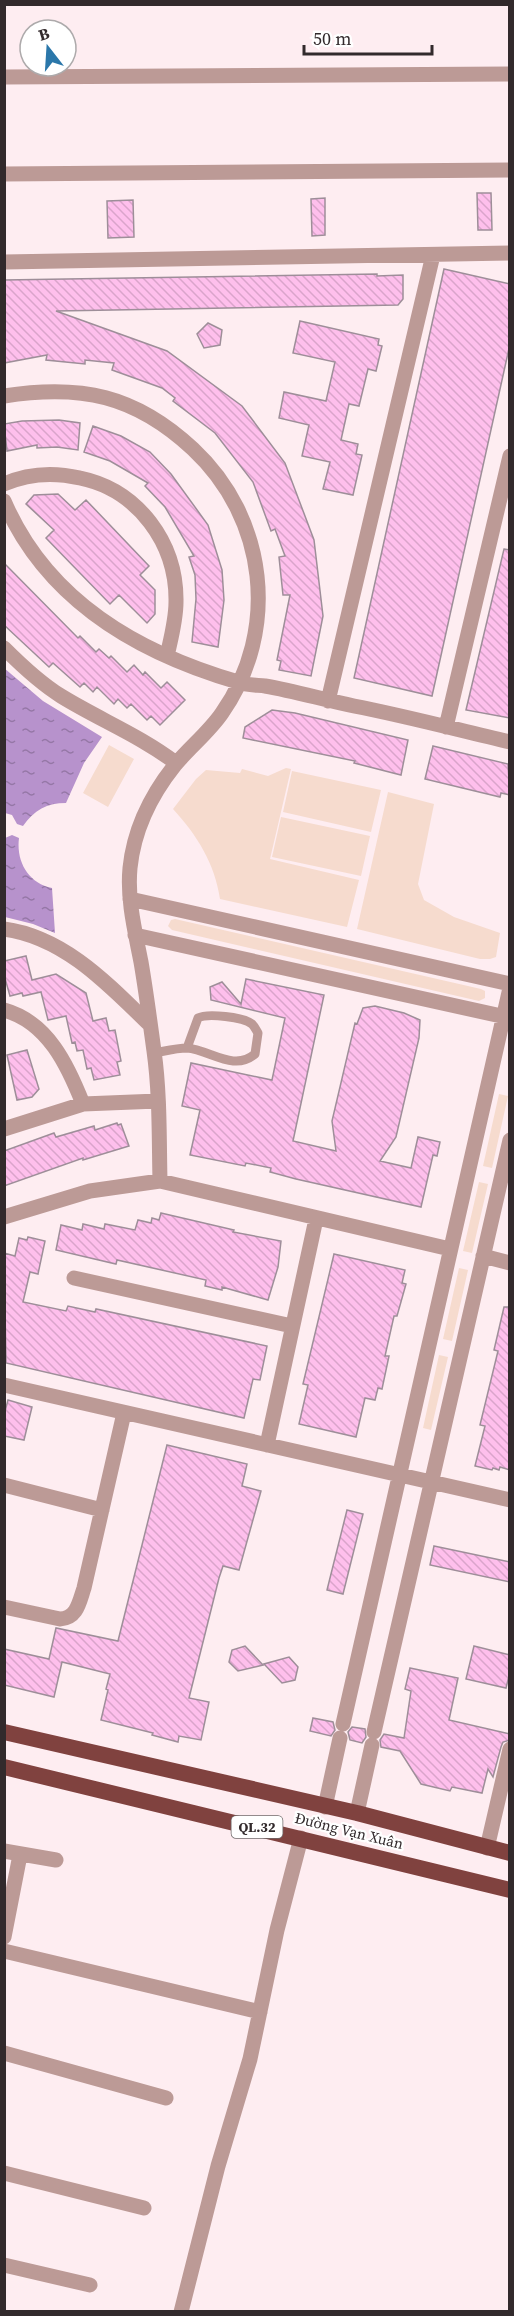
<svg xmlns="http://www.w3.org/2000/svg" width="514" height="2316" viewBox="0 0 514 2316" font-family="'Source Serif 4',serif">
	<style>
		.green { fill: #f6dbce }
		.water { fill: url(#water-ripples) }
		.building { fill: url(#building-back-hatch); stroke: #9e8e99; stroke-width: 1.5 }
		.lines { fill: none; stroke-linecap: round; stroke-linejoin: round }
		.path { stroke: #918588; stroke-width: 3; stroke-dasharray: 6 3; stroke-linecap: butt }
		.service { stroke: #bc9a96; stroke-width: 9 }
		.minor { stroke: #bc9a96; stroke-width: 15 }
		.trunk { stroke: #80423f; stroke-width: 16 }
		.labels { text-anchor: middle; stroke-width: 4.5; stroke-linejoin: round; paint-order: stroke }
		.shield { fill: #fff; stroke: #706a6b; stroke-width: 1.5 }
		.shield-label { font-size: 14px; font-weight: bold; fill: #322a2c }
		.street-label { font-size: 15px; fill: #322a2c; stroke: #fff }
	</style>
	<defs>
		<pattern id="water-ripples" width="26" height="14" patternUnits="userSpaceOnUse" patternTransform="scale(1.5)"><rect width="26" height="14" fill="#b792cc"/><path d="M2 4q2-2 4 0t4 0M15 11q2-2 4 0t4 0" fill="none" stroke="#9577a6"/></pattern>
		<pattern id="building-back-hatch" width="6" height="6" patternUnits="userSpaceOnUse" patternTransform="scale(1.5)"><rect width="6" height="6" fill="#febfec"/><path d="M-1 5l2 2M0 0l6 6M5-1l2 2" fill="none" stroke="#daa4cb"/></pattern>
	</defs>
	<rect width="100%" height="100%" fill="#feedf1"/>
	<path class="green" d="M109 745 134 759 108 807 83 793Z
		M286 768 291 769 270 859 359 880 347 927 220 899C215 864 197 835 173 809L196 779 206 770 240 773 242 769 268 776Z
		M292 771 381 790 371 832 283 812Z
		M388 792 434 804 418 884 424 900 454 917 500 933 496 957 490 959H480L357 929Z
		M281 817 370 836 361 876 272 857Z
		M175 919 481 989 485 991V998L479 1001 172 930 168 926 171 920Z
		M499 1094 508 1096 492 1168 483 1166Z
		M479 1182 488 1184 472 1253 463 1251Z
		M459 1268 468 1270 452 1341 443 1339Z
		M439 1355 448 1357 431 1430 423 1428Z"/>
	<path class="water" d="M4 668 43 701 102 737 84 763 66 803C47 803 34 810 23 826L17 824 12 815 5 813Z
		M12 835 19 838C16 861 28 883 52 888L55 933 33 924 5 917V838Z"/>
	<path class="building" d="M477 193H491L492 230H478Z
		M325 198V235L312 236 311 199Z
		M133 200 134 237 108 238 107 201Z
		M444 269 510 284V344L432 696 354 678Z
		M377 274V276L403 275V299L398 305 56 311 167 351 242 406 285 463 314 540 323 616 311 676 279 670 281 661 277 660 290 595H283L279 557 285 556 275 529 271 531 253 482 215 433 173 401 175 398 162 388 112 370 114 363 85 360V364L46 360 47 355 4 363V280Z
		M300 321 379 339 378 345 382 346 376 371 368 369 359 406 349 404 341 440 358 444 356 454 362 455 353 495 323 489 330 462 302 456 309 425 279 418 284 392 326 401 335 362 293 353Z
		M208 323 222 330 220 345 204 348 197 334Z
		M59 420 80 423 78 450 57 447 37 448V445L7 451 4 424 22 421Z
		M93 426 121 436 150 452 171 474 208 525 222 570 224 600 218 647 192 642 196 599 195 575 189 557 194 556 165 507 145 486 148 483 110 461 84 452Z
		M58 494 75 510 86 500 149 566 140 575 155 590V614L147 623 119 595 110 604 46 538 54 530 26 504 34 495Z
		M504 549 510 550V718L466 710Z
		M4 563 78 638 80 636 96 652 99 649 109 658 111 656 127 672 134 665 143 675 145 672 161 688 167 682 185 700 160 725 151 716 147 720 131 704 127 708 118 699 114 704 97 687 93 692 84 683 80 687 53 663 49 667 4 625Z
		M272 710 295 713 408 740 401 775 354 763 355 761 243 738 245 727Z
		M433 746 508 764 510 795 501 793 500 797 425 779Z
		M26 956 32 980 56 974 86 993 93 1021 106 1018 109 1031 115 1030 121 1061 117 1062 120 1075 94 1080 91 1068 87 1069 83 1050 77 1051 75 1042 72 1043 66 1016 48 1020 41 992 23 996 22 993 10 996 4 975V961Z
		M246 979 324 995 293 1141 336 1151 332 1121 355 1023 357 1024 363 1008 375 1006 404 1013 420 1020 419 1038 396 1137 380 1161 411 1168 418 1137 440 1142 437 1156 433 1155 421 1207 296 1179 270 1172 271 1168 246 1163 245 1166 190 1155 200 1110 182 1106 191 1063 272 1080 285 1018 211 1000 210 987 222 982 241 1004Z
		M27 1050 39 1089 32 1097 17 1100 7 1055Z
		M117 1123 118 1125 121 1124 129 1146 83 1160V1158L4 1186V1151L54 1133 56 1137 94 1126 95 1130Z
		M161 1213 234 1230 233 1232 281 1241 278 1267 268 1300 222 1287V1290L205 1286 206 1280 117 1260 116 1264 56 1250 61 1225 82 1230 83 1224 104 1229 105 1224 135 1230 138 1220 151 1223 152 1218 159 1220Z
		M28 1237 45 1241 38 1274 30 1272 23 1302 66 1311 68 1306 95 1312 96 1309 267 1346 260 1380 253 1379 244 1418 6 1363 4 1253 15 1256 19 1238 27 1240Z
		M334 1254 405 1270 402 1283 406 1284 397 1316H394L385 1356H389L382 1389 378 1388 375 1400 365 1398 356 1437 299 1424 308 1385 303 1384Z
		M504 1307H510V1470L500 1467 499 1470 493 1468 492 1470 475 1466 485 1426 480 1425 498 1351 494 1350Z
		M8 1400 32 1407 24 1440 4 1436V1415Z
		M167 1445 247 1464 242 1486 261 1491 239 1570 223 1566 219 1578 189 1698 209 1702 201 1740 179 1736 178 1742 152 1735 153 1733 101 1720 108 1690 106 1689 110 1674 62 1662 54 1697 4 1685V1649L49 1659 56 1628 118 1641Z
		M347 1510 363 1514 343 1594 327 1590Z
		M434 1546 510 1562V1582L430 1565Z
		M245 1646 263 1665 238 1671 229 1662 232 1650Z
		M474 1646 510 1655V1672L506 1688 466 1679Z
		M289 1657 298 1667 295 1680 282 1683 264 1664Z
		M410 1668 458 1678 449 1720 510 1734V1740L503 1742 501 1747 493 1777 488 1769 482 1793 452 1787 450 1791 421 1784 400 1751 381 1747 380 1740 384 1734 404 1738 411 1691 405 1689Z
		M313 1718 333 1722 335 1730 331 1736 310 1731Z
		M352 1727 365 1729 366 1737 362 1743 350 1740 348 1732Z"/>
	<g class="lines">
		<path class="path" d="M4 414 5 415"/>
		<path class="service" d="M154 1053C165 1051 177 1048 187 1048 210 1050 234 1072 255 1054L258 1033C256 1030 255 1027 252 1024 244 1017 207 1013 198 1018L187 1048"/>
		<path class="minor" d="M4 77 510 74
			M4 174 510 170
			M4 262 510 253
			M4 396C81 384 135 395 193 449 267 518 280 630 222 713 209 732 190 747 175 765 151 795 134 829 130 868 127 900 135 931 141 962 146 991 150 1022 154 1051 160 1094 159 1138 160 1181
			M4 484C29 473 54 472 80 478 138 490 177 543 176 602 176 620 171 638 167 656
			M4 501C47 601 138 653 238 682 246 685 256 685 265 686 295 691 324 700 354 706 406 716 458 730 510 742
			M4 648C22 666 40 683 61 696 100 720 139 735 176 763
			M328 701 433 255
			M446 727 510 456
			M130 899 510 984
			M4 929C64 937 108 984 149 1024
			M135 935 510 1018
			M4 1010C48 1022 68 1066 83 1104L4 1129
			M83 1104 158 1101
			M4 1217 90 1191 160 1181 450 1249
			M483 1256 510 1263
			M74 1278 292 1326
			M4 1385 510 1500
			M267 1445 316 1219
			M4 1485 102 1510
			M4 1607 60 1619C77 1618 79 1603 84 1588L124 1413
			M343 1724 510 988
			M374 1732 510 1140
			M325 1807 340 1738
			M357 1813 372 1745
			M487 1848 510 1749
			M4 1851 56 1860
			M4 1937 20 1855
			M4 1951 260 2012
			M4 2053 166 2098
			M4 2173 144 2208
			M4 2265 90 2285
			M181 2312 218 2166 250 2059 277 1930 301 1838"/>
		<path class="trunk" d="M4 1732 357 1813 510 1853
			M4 1767 510 1890"/>
	</g>
	<g class="labels">
		<rect class="shield" x="231.5" y="1816" width="51" height="22" rx="4.5"/>
		<g class="shield-label">
			<text x="257" y="1832">QL.32</text>
		</g>
		<g class="street-label">
			<text transform="translate(349 1831) rotate(14)" y="5">Đường Vạn Xuân</text>
		</g>
	</g>
	<rect width="514" height="2316" fill="none" stroke="#322a2c" stroke-width="12"/>
	<g transform="translate(48 48) rotate(343)"><circle r="28" fill="#ffffff" stroke="#adaaab" stroke-width="1.5"/>
	<path d="M0-4.5L10 22L0 15L-10 22Z" fill="#2b77aa"/>
	<text y="-9" font-size="16" font-weight="bold" text-anchor="middle" fill="#322a2c">B</text>
	</g>
	<path d="M304 45v9h128v-9" fill="none" stroke="#322a2c" stroke-width="3"/>
	<text x="313" y="45" font-size="18" fill="#322a2c" stroke="#ffffff" stroke-width="4.5" paint-order="stroke">50 m</text>
</svg>
